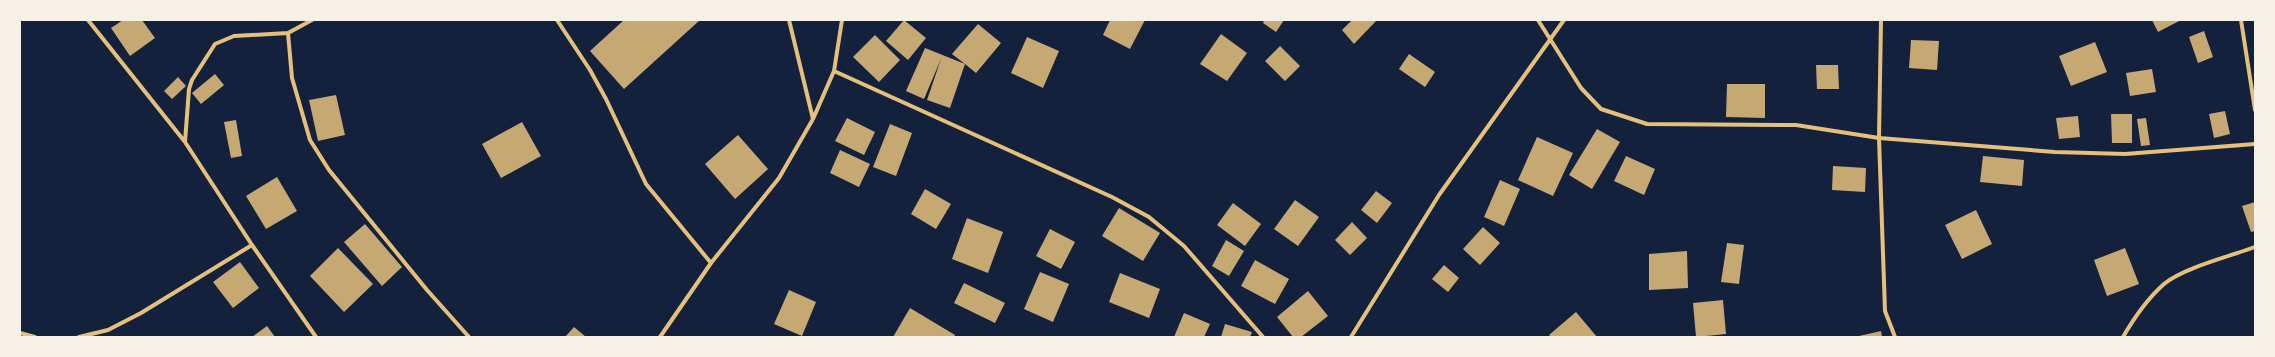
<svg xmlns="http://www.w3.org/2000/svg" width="2275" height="357" viewBox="0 0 2275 357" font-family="'Noto Sans',sans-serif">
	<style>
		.building { fill: #c6a872 }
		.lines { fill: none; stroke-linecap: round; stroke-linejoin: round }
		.minor { stroke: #e5c07b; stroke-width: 4 }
	</style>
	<rect width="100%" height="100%" fill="#14213d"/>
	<path class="building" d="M123 20H142L155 38 130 56 111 28Z
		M624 20H700L624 89 590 51Z
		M904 20 926 38 908 60 886 41Z
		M1110 20H1145L1130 49 1103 35Z
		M1264 20H1284L1276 32 1263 23Z
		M1352 20H1375L1376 21 1354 44 1342 30Z
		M2152 20H2181L2158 32Z
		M978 24 1001 43 976 73 965 64 950 108 927 100 941 59 924 99 906 91 925 48 965 64 952 54Z
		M2204 31 2213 57 2198 63 2189 37Z
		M1221 34 1247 53 1227 81 1200 64Z
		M875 35 900 60 879 82 853 57Z
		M1027 37 1059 51 1043 88 1011 73Z
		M1911 40 1939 41 1937 70 1909 68Z
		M2095 42 2107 72 2071 86 2059 56Z
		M1280 46 1300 66 1285 81 1265 61Z
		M1409 54 1435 72 1425 87 1399 69Z
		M1816 65H1838L1839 89H1817Z
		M2152 69 2156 92 2130 96 2126 73Z
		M215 74 224 85 201 104 192 93Z
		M178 77 186 86 172 99 164 91Z
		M1727 84H1765V118L1726 117Z
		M336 95 345 135 318 141 309 100Z
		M2225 111 2230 134 2214 138 2209 114Z
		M2111 114H2132V143H2112Z
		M2078 116 2080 137 2059 139 2056 118Z
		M847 118 875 132 864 155 835 141Z
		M2146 118 2150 145 2141 146 2137 119Z
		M236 120 242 156 231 158 224 122Z
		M522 122 541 156 501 178 482 144Z
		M890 124 912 133 896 176 873 167Z
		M1597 129 1620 142 1592 189 1569 175Z
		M738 135 768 169 735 199 705 164Z
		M1537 137 1573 153 1553 196 1518 180Z
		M840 150 870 164 859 187 830 173Z
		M1626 156 1655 169 1644 195 1614 181Z
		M1983 156 2024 160 2022 186 1980 182Z
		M1833 166 1866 168 1865 192 1832 190Z
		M277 177 297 211 266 229 246 196Z
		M1500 180 1520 189 1504 226 1484 217Z
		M925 189 951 204 936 229 911 214Z
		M1376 191 1392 203 1377 223 1361 210Z
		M1295 200 1319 217 1298 246 1274 229Z
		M2255 202V231L2251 232 2242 206Z
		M1233 203 1261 224 1245 246 1217 225Z
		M1119 208 1160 233 1143 261 1102 236Z
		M1976 210 1992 244 1962 259 1945 225Z
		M967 218 1003 232 988 273 952 259Z
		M1352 222 1367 238 1350 255 1335 240Z
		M365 224 402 267 382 286 344 242Z
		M1483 227 1500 243 1480 265 1463 249Z
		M1050 229 1075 242 1061 269 1036 256Z
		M1226 240 1244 251 1229 276 1212 266Z
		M1727 243 1744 245 1739 284 1721 282Z
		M338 248 373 284 344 312 310 276Z
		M2125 248 2139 284 2107 296 2094 260Z
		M1687 251 1688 288 1649 290V254Z
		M1255 260 1289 279 1275 304 1241 286Z
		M240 262 259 288 233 308 213 282Z
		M1444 265 1459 278 1448 292 1432 279Z
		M1040 272 1069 284 1053 322 1024 309Z
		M1120 273 1160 289 1149 318 1109 302Z
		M964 283 1005 303 995 323 954 303Z
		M789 290 816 302 802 336 774 324Z
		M1308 291 1328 316 1301 337H1293L1277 317Z
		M1723 300 1726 334 1696 337 1693 303Z
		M910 308 955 335 954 337H893Z
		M1576 312 1597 337H1551L1549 335Z
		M1184 313 1210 324 1204 337H1174Z
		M1225 324 1252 332 1250 337H1221Z
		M267 326 275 337H252Z
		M574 327 586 337H565Z
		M1881 331 1882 337H1859V336Z"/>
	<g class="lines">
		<path class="minor" d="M88 20 185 142 252 245 316 337
			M312 20 288 33 292 78 310 140 329 170 427 290 469 337
			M557 20 590 70 606 99 646 184 711 263
			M789 20 813 119
			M1538 20 1581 88 1601 109 1647 124 1796 125 1879 138 2055 152 2125 154 2255 144
			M1881 20 1879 138 1885 311 1895 337
			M2241 20 2255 110
			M834 71 1112 197 1149 217 1184 246 1263 337
			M185 142 189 89 192 80 215 44 234 36 288 33
			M20 333 35 337
			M79 337 108 330 141 313 252 245
			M660 337 711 263 779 178 813 119 834 71 842 20
			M1351 337 1439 195 1564 20
			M2123 337C2134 318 2147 299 2164 284 2183 268 2231 256 2255 247"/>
	</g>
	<rect width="2275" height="357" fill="none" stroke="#f6f1e7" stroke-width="42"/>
</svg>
